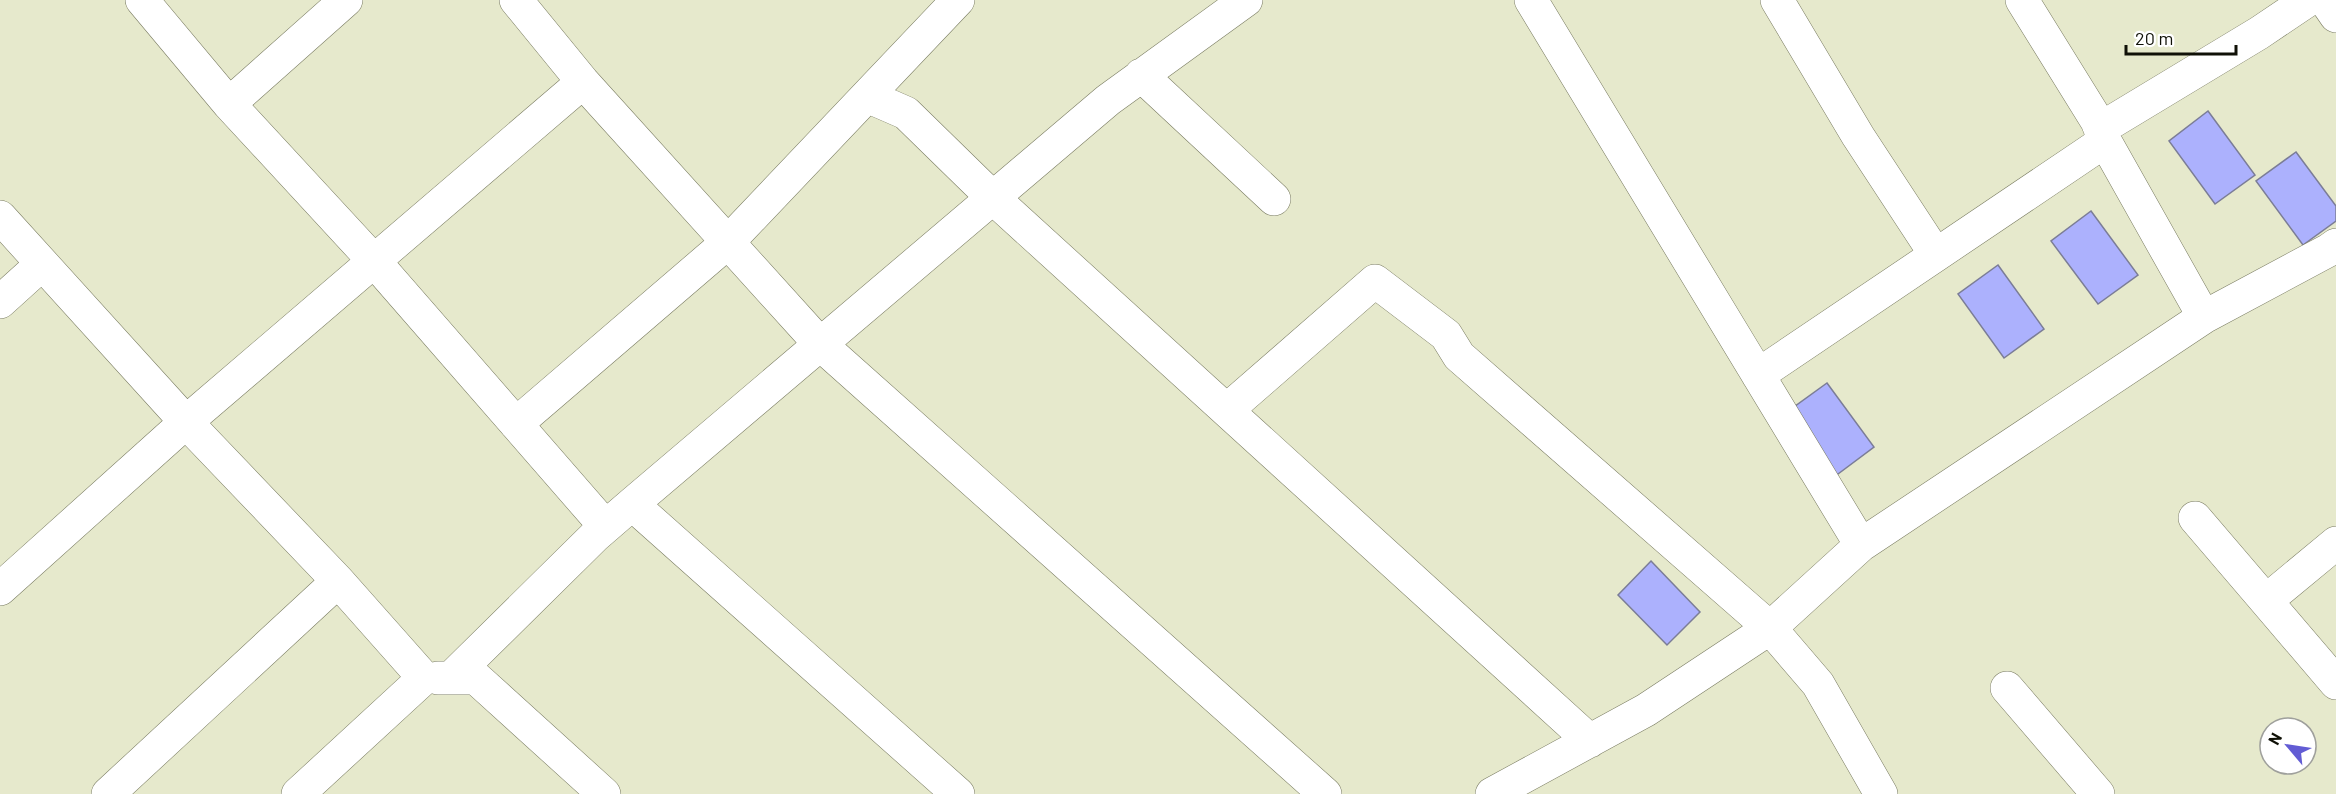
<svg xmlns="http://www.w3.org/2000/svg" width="2336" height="794" viewBox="0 0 2336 794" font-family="Barlow,sans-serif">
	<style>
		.building { fill: #acb1fd; stroke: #7b7d96; stroke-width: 1.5 }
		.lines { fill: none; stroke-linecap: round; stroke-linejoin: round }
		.street-casing { stroke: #797b61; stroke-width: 34 }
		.street { stroke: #fff; stroke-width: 33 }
	</style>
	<rect width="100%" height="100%" fill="#e6e9cc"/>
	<path class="building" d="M2208 111 2255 175 2215 204 2169 141Z
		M2296 152 2336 206V221L2303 245 2256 181Z
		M2091 211 2138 275 2098 304 2051 241Z
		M1998 265 2044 329 2004 358 1958 294Z
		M1827 383 1874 447 1834 477 1787 412Z
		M1651 561 1700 612 1667 645 1618 595Z"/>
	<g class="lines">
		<defs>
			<path id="street" d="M142 0 229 104 375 262 605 526
				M516 0 583 82 820 344 1325 794
				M1777 0 1858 136 1936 255
				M2022 0 2097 121 2105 141 2204 317
				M2325 0 2336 16
				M1141 75 1274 199
				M867 96 906 113 992 197 1590 741
				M229 104 346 0
				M2100 129 2259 33 2308 0
				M0 217 186 422 338 581 108 794
				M0 302 42 264
				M1758 375 2105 141
				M1227 410 1375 281 1446 335 1459 356 1770 628 1861 545 1531 0
				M516 424 728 242 958 0
				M632 504 958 794
				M2195 518 2266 601
				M2336 543 2266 601 2336 683
				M1861 545 2204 317 2329 250 2336 245
				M0 589 186 422 583 82
				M452 677 595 536 632 504 1108 100 1246 0
				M438 678H476L604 794
				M2007 688 2098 794
				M298 794 424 678 338 581
				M1492 794 1646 710 1770 628 1818 684 1881 794"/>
		</defs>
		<use href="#street" class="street-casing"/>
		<use href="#street" class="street"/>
	</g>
	<g transform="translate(2288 746) rotate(299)"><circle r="28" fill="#ffffff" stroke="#9fa09c" stroke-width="1.5"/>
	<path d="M0-4.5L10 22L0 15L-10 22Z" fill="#625cd4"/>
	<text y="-9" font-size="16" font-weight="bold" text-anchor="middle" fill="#101107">N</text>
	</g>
	<path d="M2126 45v9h110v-9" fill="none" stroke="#101107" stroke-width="3"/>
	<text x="2135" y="45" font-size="18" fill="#101107" stroke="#ffffff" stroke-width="4.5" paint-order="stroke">20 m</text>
</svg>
